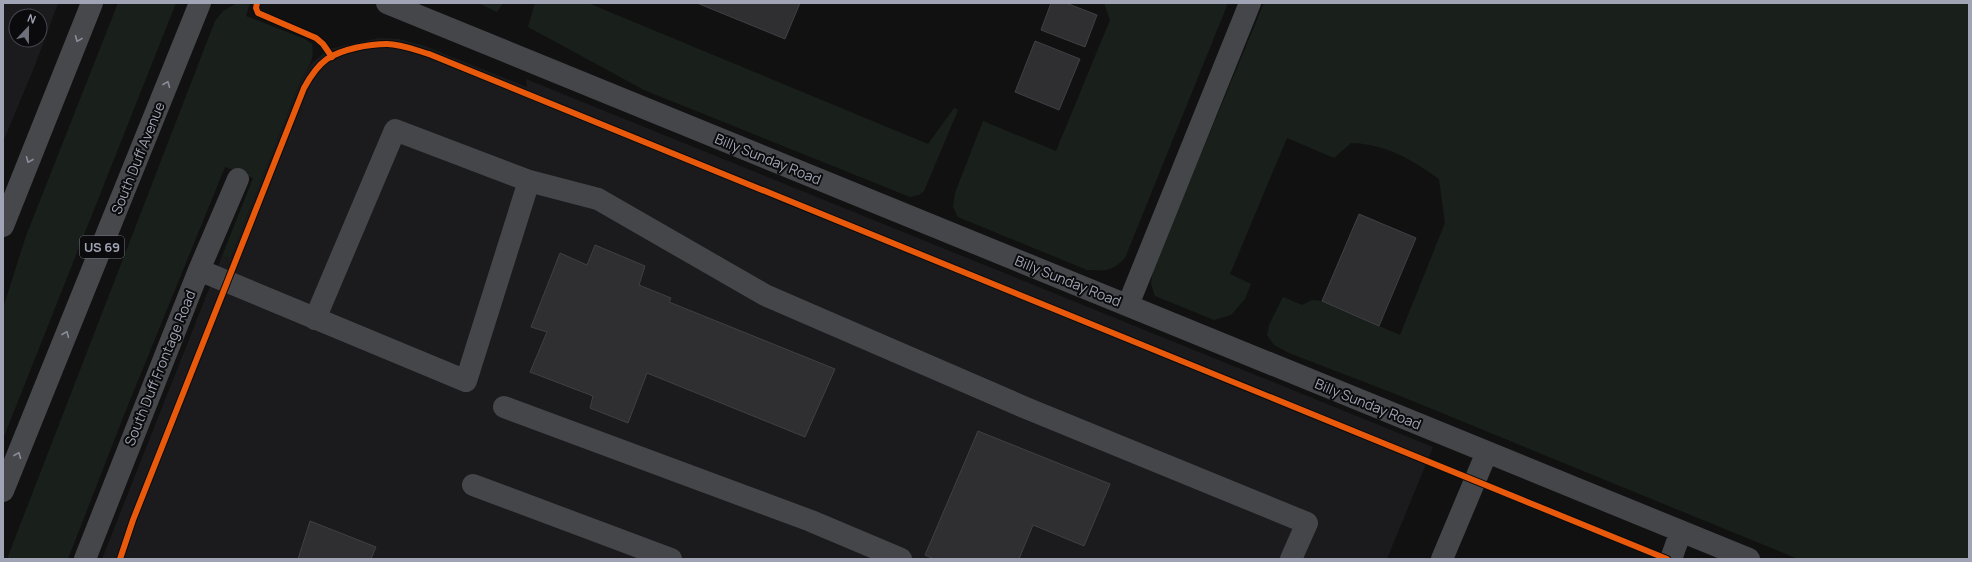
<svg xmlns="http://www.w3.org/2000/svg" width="1972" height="562" viewBox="0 0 1972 562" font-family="Manrope,sans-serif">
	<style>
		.built { fill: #1b1b1d; fill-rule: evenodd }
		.green { fill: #19201b }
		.building { fill: #2f2f31; stroke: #3f4045 }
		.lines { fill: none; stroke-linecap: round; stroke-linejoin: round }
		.minor { stroke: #45464a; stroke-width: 22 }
		.major { stroke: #47484c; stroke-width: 22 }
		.cycleway-casing { stroke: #0b0b0d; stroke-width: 8 }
		.cycleway { stroke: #e8590c; stroke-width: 6 }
		.oneway { stroke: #8a8d9a }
		.labels { text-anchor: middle; stroke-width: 4; stroke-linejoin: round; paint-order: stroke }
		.shield { fill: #0b0b0d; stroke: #737682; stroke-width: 1 }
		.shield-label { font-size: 13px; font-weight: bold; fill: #a0a4b4 }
		.street-label { font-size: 14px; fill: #a0a4b4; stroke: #0b0b0d }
	</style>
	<rect width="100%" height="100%" fill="#111"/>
	<path class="built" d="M3 3H58L36 63 3 142ZM16 16H40V40H16Z
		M379 38 399 39 425 46 527 87 526 79 1433 447 1387 559H102L222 256 230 259 301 79 312 63 329 49Z"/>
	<path class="green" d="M118 3H176L3 439V308L26 236Z
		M237 3H250L246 16 305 39 312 44C315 59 309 67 301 79L230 259 222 256 253 178 225 167 124 415 68 559H7L215 21 223 11Z
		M478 3H503L497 12Z
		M535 3H588L928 144 954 108 958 110 924 191 919 195 910 197 644 90 528 27Z
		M1104 3H1228L1125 258C1112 271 1106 271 1087 270L958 217 953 207 955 193 983 121 1056 151 1110 20Z
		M1264 3H1969V559H1798L1393 393 1289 353 1274 345 1267 335 1269 325 1283 297 1302 305 1312 300 1322 301 1400 335 1445 223 1439 179C1411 159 1386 144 1351 143L1334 158 1287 138 1230 274 1251 284 1245 299 1231 315 1214 320 1155 296 1151 284 1153 269Z"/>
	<path class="building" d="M697 3H800L785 39Z
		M1051 3H1066L1097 15 1085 47 1041 30Z
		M1035 41 1080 59 1059 110 1015 92Z
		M1359 214 1416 238 1379 326 1322 301Z
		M595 245 645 266 639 285 671 298 669 302 835 369 805 437 647 373 628 423 590 408 593 396 530 372 547 332 531 327 560 253 587 265Z
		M978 431 1110 484 1084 546 1033 525 1019 559H934L925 555Z
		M310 521 376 547 371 559H298Z"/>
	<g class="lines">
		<path class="minor" d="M387 3 1749 559
			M529 181 598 199 765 295 1026 408 1307 523 1291 559
			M199 270 466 381 529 181 395 130 315 319
			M1128 305 1250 3
			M504 407 811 521 901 559
			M473 485 671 559
			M85 559 199 270 238 179
			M1442 559 1487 452
			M1671 559 1681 531"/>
		<path class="major" d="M3 226 92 3
			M3 491 200 3"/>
		<defs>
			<path id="cycleway" d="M257 3 256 8 258 13 316 38 323 44 332 57
				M120 559 133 520 304 88C310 77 317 66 327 59 342 49 369 44 387 44 401 44 415 50 429 54L1667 559"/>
		</defs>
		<use href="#cycleway" class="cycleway-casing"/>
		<use href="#cycleway" class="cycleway"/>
	</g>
	<defs><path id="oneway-chevron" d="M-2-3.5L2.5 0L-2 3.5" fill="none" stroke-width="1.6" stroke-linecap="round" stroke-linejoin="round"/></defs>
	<g class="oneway">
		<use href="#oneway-chevron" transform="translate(78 39) rotate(112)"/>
		<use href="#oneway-chevron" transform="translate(167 84) rotate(-68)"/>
		<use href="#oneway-chevron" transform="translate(29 160) rotate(112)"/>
		<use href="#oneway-chevron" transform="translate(66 334) rotate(-68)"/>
		<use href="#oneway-chevron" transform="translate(18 455) rotate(-68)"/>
	</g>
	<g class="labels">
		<rect class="shield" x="80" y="236" width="44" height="22" rx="3"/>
		<g class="shield-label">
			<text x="102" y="252">US 69</text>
		</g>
		<g class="street-label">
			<text transform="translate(138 158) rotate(-68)" y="5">South Duff Avenue</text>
			<text transform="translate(768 159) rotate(22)" y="5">Billy Sunday Road</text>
			<text transform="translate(1068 281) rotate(22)" y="5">Billy Sunday Road</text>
			<text transform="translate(160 368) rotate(-68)" y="5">South Duff Frontage Road</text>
			<text transform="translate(1368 404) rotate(22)" y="5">Billy Sunday Road</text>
		</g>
	</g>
	<rect width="1972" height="562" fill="none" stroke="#a0a4b4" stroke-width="8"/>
	<g transform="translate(28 28) rotate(22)"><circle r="19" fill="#0b0b0d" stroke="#474850"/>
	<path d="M0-3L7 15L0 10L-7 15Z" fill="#6e717b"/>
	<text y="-6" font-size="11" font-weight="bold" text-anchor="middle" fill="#a0a4b4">N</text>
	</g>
</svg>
